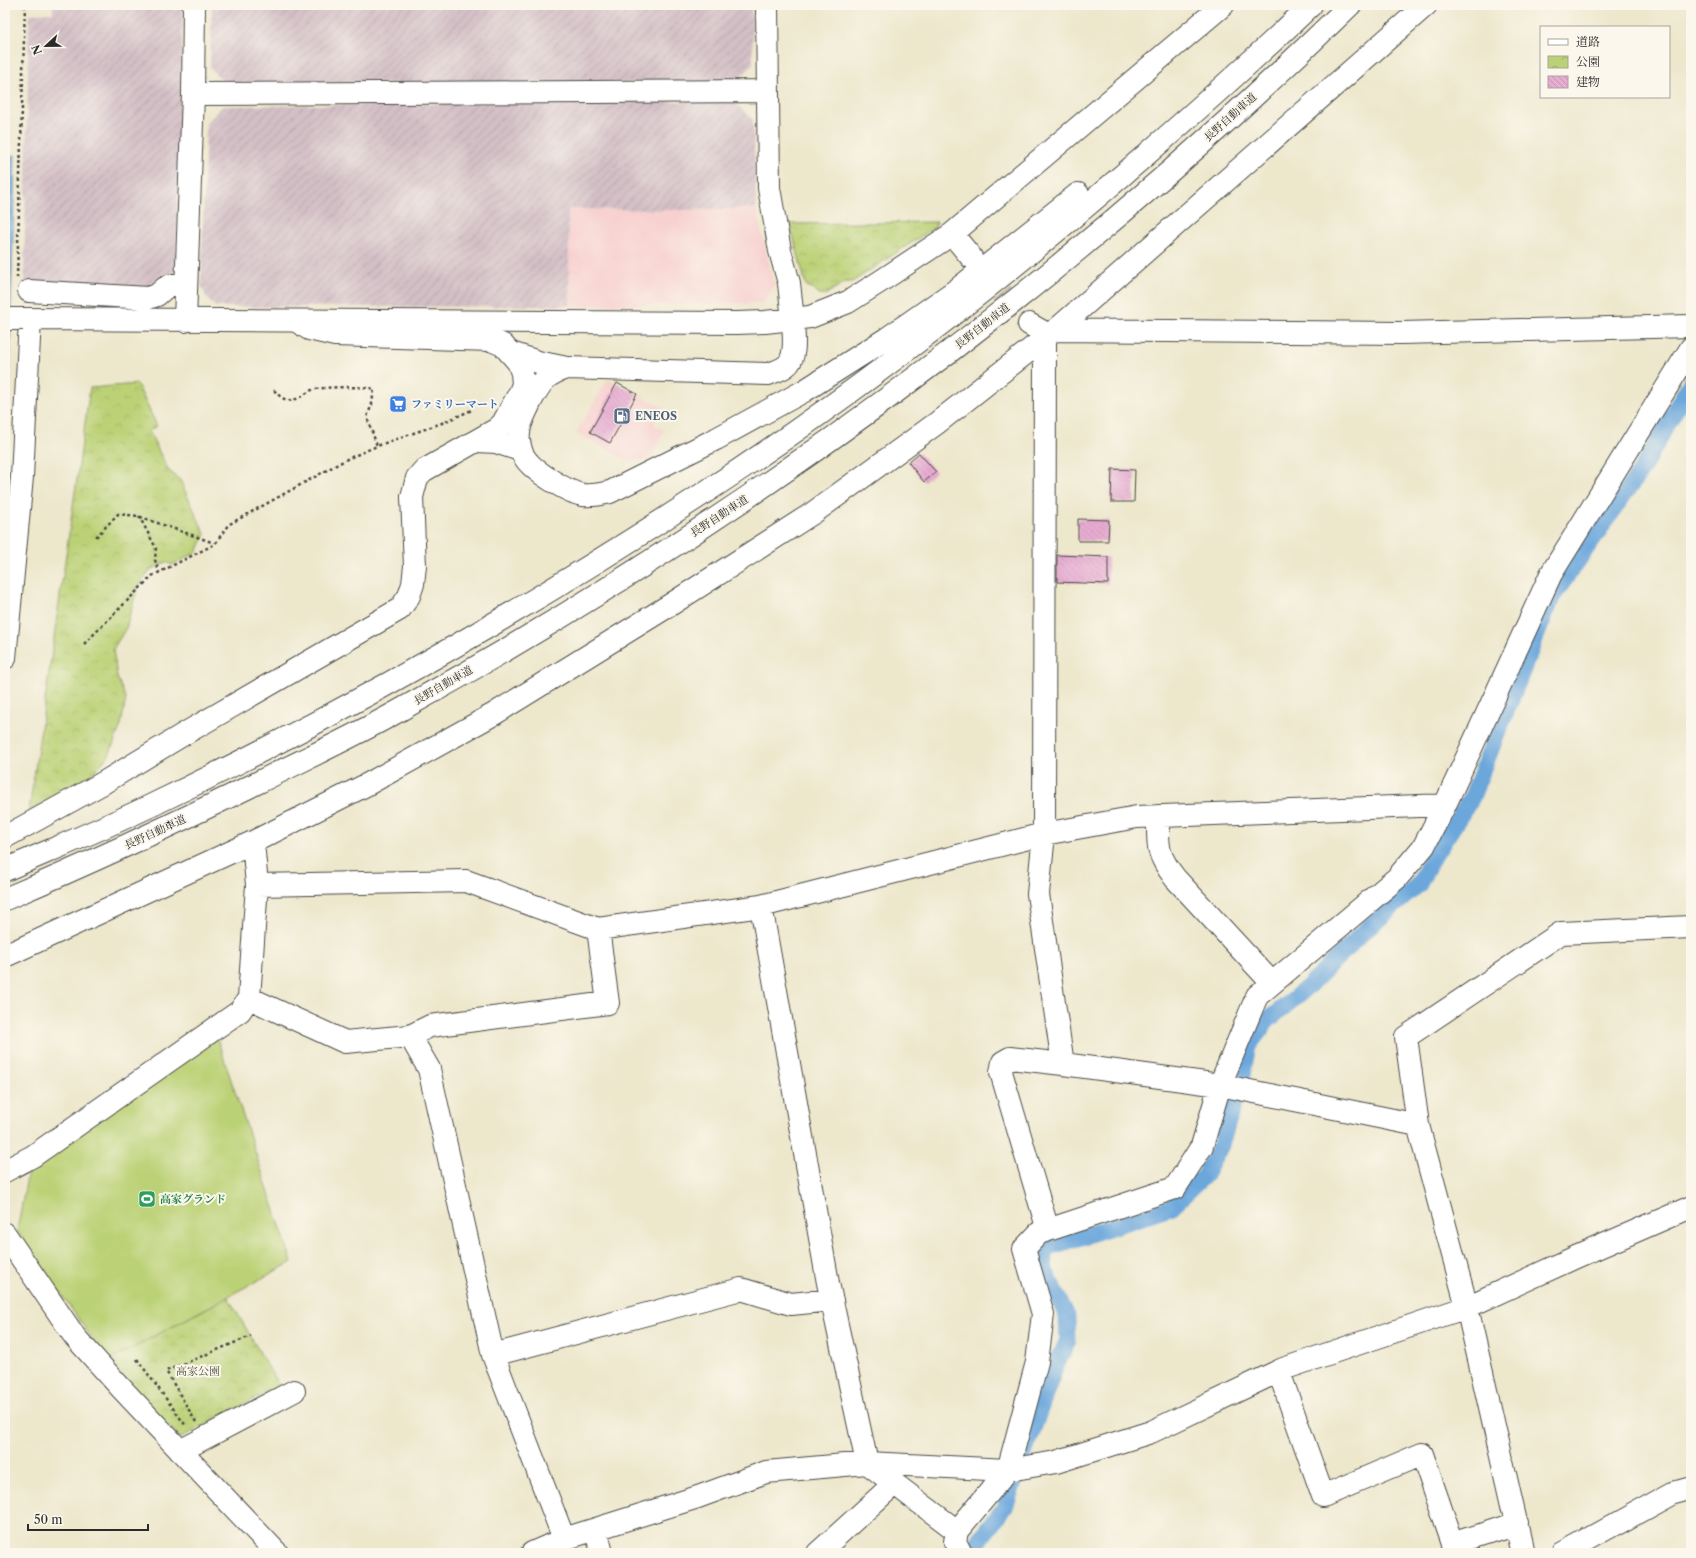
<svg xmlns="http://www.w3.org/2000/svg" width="1696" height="1558" viewBox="0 0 1696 1558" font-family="'Libre Caslon Text','Noto Serif JP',serif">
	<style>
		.built { fill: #f7d0cf }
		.industrial { fill: url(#industrial-furrows) }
		.park { fill: url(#park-crowns); stroke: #737e50 }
		.pitch { fill: #bbd176; stroke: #737e50 }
		.water { fill: #6ca7dc; stroke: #4c6984 }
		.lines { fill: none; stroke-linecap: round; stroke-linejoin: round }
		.stream { stroke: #6ca7dc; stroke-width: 5 }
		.canal { stroke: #6ca7dc; stroke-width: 17 }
		.building { fill: url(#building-back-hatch) }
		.minor-tunnel { stroke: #c6c1ac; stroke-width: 22; stroke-dasharray: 22 11; stroke-linecap: butt }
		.minor-casing { stroke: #484743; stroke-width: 24 }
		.highway-casing { stroke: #484743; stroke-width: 24 }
		.path { stroke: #484743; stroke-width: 2.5; stroke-dasharray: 3 3; stroke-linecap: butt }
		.minor { stroke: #fff; stroke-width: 22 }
		.highway { stroke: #fff; stroke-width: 22 }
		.minor-bridge-casing { stroke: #484743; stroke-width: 24; stroke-linecap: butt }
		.minor-bridge { stroke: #fff; stroke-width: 22 }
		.labels { text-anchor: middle; stroke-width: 4; stroke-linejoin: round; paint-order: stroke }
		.street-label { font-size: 11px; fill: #2b2b2b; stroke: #fbf7ec }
		.shop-label { font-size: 11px; font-weight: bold; fill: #366cbe; stroke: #fbf7ec; text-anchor: start }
		.service-label { font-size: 11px; font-weight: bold; fill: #4e5e75; stroke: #fbf7ec; text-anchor: start }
		.leisure-label { font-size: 11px; font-weight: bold; fill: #27864d; stroke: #fbf7ec; text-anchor: start }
		.park-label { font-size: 11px; fill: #4f543e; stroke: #fbf7ec }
	</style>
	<defs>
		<pattern id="industrial-furrows" width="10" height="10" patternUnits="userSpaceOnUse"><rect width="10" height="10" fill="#d2bec5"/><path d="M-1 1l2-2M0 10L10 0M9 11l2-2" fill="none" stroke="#b4a3a9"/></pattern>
		<pattern id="park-crowns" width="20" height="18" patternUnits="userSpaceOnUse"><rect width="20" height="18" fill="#bbd176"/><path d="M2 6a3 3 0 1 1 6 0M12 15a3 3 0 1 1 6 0" fill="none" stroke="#a1b466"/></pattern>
		<pattern id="building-back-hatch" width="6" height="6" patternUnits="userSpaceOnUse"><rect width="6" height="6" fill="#e7acd1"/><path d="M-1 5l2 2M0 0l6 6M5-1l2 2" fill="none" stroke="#c694b4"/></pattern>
	</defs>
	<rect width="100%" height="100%" fill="#fbf7ec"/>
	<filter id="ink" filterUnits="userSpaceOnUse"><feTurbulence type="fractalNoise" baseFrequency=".025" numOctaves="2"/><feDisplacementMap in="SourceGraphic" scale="8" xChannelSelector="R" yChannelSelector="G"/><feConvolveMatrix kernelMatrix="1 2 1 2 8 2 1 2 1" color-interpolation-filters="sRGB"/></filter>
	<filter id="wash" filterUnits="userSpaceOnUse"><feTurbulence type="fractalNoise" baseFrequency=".012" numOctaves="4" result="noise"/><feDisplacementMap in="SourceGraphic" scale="16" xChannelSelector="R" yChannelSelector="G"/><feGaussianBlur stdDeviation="0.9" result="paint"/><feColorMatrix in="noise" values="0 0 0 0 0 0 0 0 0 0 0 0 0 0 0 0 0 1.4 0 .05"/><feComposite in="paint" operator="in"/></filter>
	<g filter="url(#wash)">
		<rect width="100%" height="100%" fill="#ede7cc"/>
		<path class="built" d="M756 208 774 285 763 303 570 306 568 209 686 210Z
			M608 379 663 407 654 425 664 430 650 460 628 461 576 433Z"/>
		<path class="industrial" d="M53 5H183L176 274H164L143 290 24 284 29 14 53 13Z
			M212 5H752L753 64 736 82 225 83 210 68Z
			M733 101 753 120 756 208 686 210 568 209 570 306 216 307 206 297 201 285 206 124 223 106Z"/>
		<path class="park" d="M937 222 935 227 852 282H845L823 296 806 285 790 224Z
			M137 384 157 426 149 431 168 470 180 480 205 534 197 552 172 565 166 562 150 570 137 589 126 628 113 649 117 677 126 699 121 725 109 755 93 773 77 786 29 811 90 388Z
			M228 1297 279 1386 180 1438 108 1361Z"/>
		<path class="pitch" d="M217 1038 292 1262 108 1361 17 1231 29 1166Z"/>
		<path class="water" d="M15 155 10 356 5 422V156Z"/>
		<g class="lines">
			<path class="stream" d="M1437 6 1438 5"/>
			<path class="canal" d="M980 1553 977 1543 1005 1507 1054 1370 1068 1340 1067 1316 1045 1271 1043 1253 1050 1247 1170 1208 1205 1175 1221 1145 1242 1075 1248 1046 1267 1021 1309 986 1359 936 1419 884 1430 862 1471 799 1551 599 1642 469 1691 382"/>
		</g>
		<g id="blocks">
			<path class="building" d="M617 383 637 394 610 443 590 432Z
				M919 453 936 472 924 482 908 462Z
				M1112 469 1135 470 1134 502H1111Z
				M1078 519 1109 520 1108 541H1078Z
				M1057 555 1108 557V584L1057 582Z"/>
		</g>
	</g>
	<g filter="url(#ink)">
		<use href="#blocks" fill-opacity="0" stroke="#484743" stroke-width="1"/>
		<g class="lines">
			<path class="minor-tunnel" d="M980 268 1029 324"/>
			<defs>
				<path id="minor" d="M767 5 769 188 780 251 789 283 793 320
					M193 94 767 91
					M952 234 971 257
					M29 291 148 298 157 295 165 288 171 285 186 283
					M23 319 737 323 765 322 810 317 848 302 881 281 952 234 1223 5
					M185 321 193 94 194 5
					M1029 324 1047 334
					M1056 330 1401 333 1691 326
					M1045 338 1044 834 1038 894 1063 1064 1220 1085 1418 1125 1467 1307 1523 1553
					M511 353 538 362 567 368
					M477 441 496 442 520 450
					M5 658 22 477 30 319
					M103 783 184 734 400 609 409 596 413 584 415 566 412 497
					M1158 816C1158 847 1156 853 1175 878L1272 983
					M257 885 466 881 598 929 761 906 1044 834 1137 817 1445 805
					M761 906 828 1283 867 1463 957 1531
					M5 956 253 842 368 784 494 714 670 605 813 513 937 423 1045 338 1047 334 1056 330 1426 5
					M249 998 345 1042 410 1036 430 1026 608 1003 598 929
					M410 1036 429 1069 493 1355 564 1539
					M1418 1125 1406 1037 1561 933 1691 927
					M5 1171 33 1156 240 1011 249 998 257 885 253 842
					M1048 1230 1001 1072 1003 1062 1010 1058 1063 1064
					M5 1234 75 1337 121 1388 277 1553
					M493 1355 741 1289 791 1304 832 1300
					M1279 1372 1323 1496 1422 1454 1453 1544 1517 1523
					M180 1451 294 1391
					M596 1530 602 1553
					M532 1553 564 1539 698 1497 766 1472 867 1463 1008 1470 1056 1462 1151 1432 1283 1369 1467 1307 1576 1257 1691 1207
					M818 1553 894 1484
					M961 1553 955 1542 957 1531 1008 1470 1037 1362 1043 1314 1024 1249 1039 1233 1175 1188 1202 1146 1220 1085 1257 996 1397 878 1424 846 1445 805 1551 574 1691 348
					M1564 1553 1673 1493 1691 1488"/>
				<path id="highway" d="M793 320C793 333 798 357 786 366 781 370 774 372 768 374L567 368C546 374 541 382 531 401 525 414 517 427 519 441 520 447 521 453 525 458 533 471 569 493 583 495 593 496 602 494 610 492L716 439 804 391 886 339 959 288 1078 194
					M298 322 309 329 335 335 491 340 503 345 518 362 522 373 523 384 520 392 503 423 497 429 423 471 417 478 412 497
					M5 837 103 783
					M5 870C53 849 102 829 150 806 340 715 525 611 701 495 858 393 1006 277 1147 154 1203 105 1258 56 1311 5
					M5 899C90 863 174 824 257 783 303 760 350 738 395 713 743 521 1066 283 1350 5"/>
			</defs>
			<use href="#minor" class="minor-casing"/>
			<use href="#highway" class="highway-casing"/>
			<path class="path" d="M17 278 25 5
				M274 390C279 396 284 401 292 400 301 399 307 391 315 389 327 387 362 386 374 389L372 404 367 417 377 446
				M139 516 156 548 155 560 159 572
				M96 537 118 514 138 516 214 543
				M84 644 152 576 215 544 228 525 347 459 377 446 442 423 472 410
				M1689 803 1691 830
				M137 1359 186 1426
				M196 1422 166 1371 251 1336"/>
			<use href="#minor" class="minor"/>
			<use href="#highway" class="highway"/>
			<defs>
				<path id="minor-bridge" d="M5 319H23"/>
			</defs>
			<use href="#minor-bridge" class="minor-bridge-casing"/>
			<use href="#minor-bridge" class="minor-bridge"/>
		</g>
	</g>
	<defs>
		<symbol id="supermarket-square" viewBox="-11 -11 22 22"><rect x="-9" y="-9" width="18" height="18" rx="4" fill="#3f7fe0" stroke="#fbf7ec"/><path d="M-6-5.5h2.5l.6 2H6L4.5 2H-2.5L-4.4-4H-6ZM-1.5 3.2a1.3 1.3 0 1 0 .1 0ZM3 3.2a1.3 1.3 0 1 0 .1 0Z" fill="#fff"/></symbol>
		<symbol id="fuel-square" viewBox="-11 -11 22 22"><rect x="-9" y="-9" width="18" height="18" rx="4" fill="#5c6f8a" stroke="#fbf7ec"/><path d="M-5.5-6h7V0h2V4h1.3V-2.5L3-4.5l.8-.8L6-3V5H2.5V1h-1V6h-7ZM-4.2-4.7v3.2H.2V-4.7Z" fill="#fff"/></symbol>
		<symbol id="stadium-square" viewBox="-11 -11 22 22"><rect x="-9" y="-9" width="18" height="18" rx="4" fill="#2e9e5b" stroke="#fbf7ec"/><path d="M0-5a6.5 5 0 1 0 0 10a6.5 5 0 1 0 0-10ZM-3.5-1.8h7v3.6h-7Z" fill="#fff"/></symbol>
	</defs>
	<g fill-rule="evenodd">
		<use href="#supermarket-square" x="388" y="394" width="20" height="20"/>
		<use href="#fuel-square" x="612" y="406" width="20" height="20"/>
		<use href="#stadium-square" x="137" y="1189" width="20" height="20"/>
	</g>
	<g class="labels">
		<g class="street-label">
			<text transform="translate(1230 117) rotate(-42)" y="4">長野自動車道</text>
			<text transform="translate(982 326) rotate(-38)" y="4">長野自動車道</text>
			<text transform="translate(719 516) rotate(-33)" y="4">長野自動車道</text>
			<text transform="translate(443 685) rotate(-30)" y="4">長野自動車道</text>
			<text transform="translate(155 832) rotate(-25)" y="4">長野自動車道</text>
		</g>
		<g class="shop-label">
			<text x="411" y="408">ファミリーマート</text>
		</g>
		<g class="service-label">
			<text x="635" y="420">ENEOS</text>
		</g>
		<g class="leisure-label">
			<text x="160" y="1203">高家グランド</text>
		</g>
		<g class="park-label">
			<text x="198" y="1375">高家公園</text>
		</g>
	</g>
	<rect width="1696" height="1558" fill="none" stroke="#fbf7ec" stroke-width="20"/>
	<rect x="1540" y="26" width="130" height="72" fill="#fbf7ec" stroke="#a8a59f"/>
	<rect x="1548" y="39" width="20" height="6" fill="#ffffff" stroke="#a8a59f"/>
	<text x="1576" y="46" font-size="12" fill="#2b2b2b">道路</text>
	<rect x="1548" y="56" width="20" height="12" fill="url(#park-crowns)" stroke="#a8a59f"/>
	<text x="1576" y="66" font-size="12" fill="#2b2b2b">公園</text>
	<rect x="1548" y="76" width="20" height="12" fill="url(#building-back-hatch)" stroke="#a8a59f"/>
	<text x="1576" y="86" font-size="12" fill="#2b2b2b">建物</text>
	<g transform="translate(46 46) rotate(248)" stroke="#fbf7ec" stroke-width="3" paint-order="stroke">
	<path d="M0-3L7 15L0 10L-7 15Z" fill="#2b2b2b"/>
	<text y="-6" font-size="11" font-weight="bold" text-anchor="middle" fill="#2b2b2b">N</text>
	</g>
	<path d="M28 1524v6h120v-6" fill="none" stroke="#2b2b2b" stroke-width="2"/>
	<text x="34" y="1524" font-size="12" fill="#2b2b2b" stroke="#fbf7ec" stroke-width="3" paint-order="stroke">50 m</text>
</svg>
